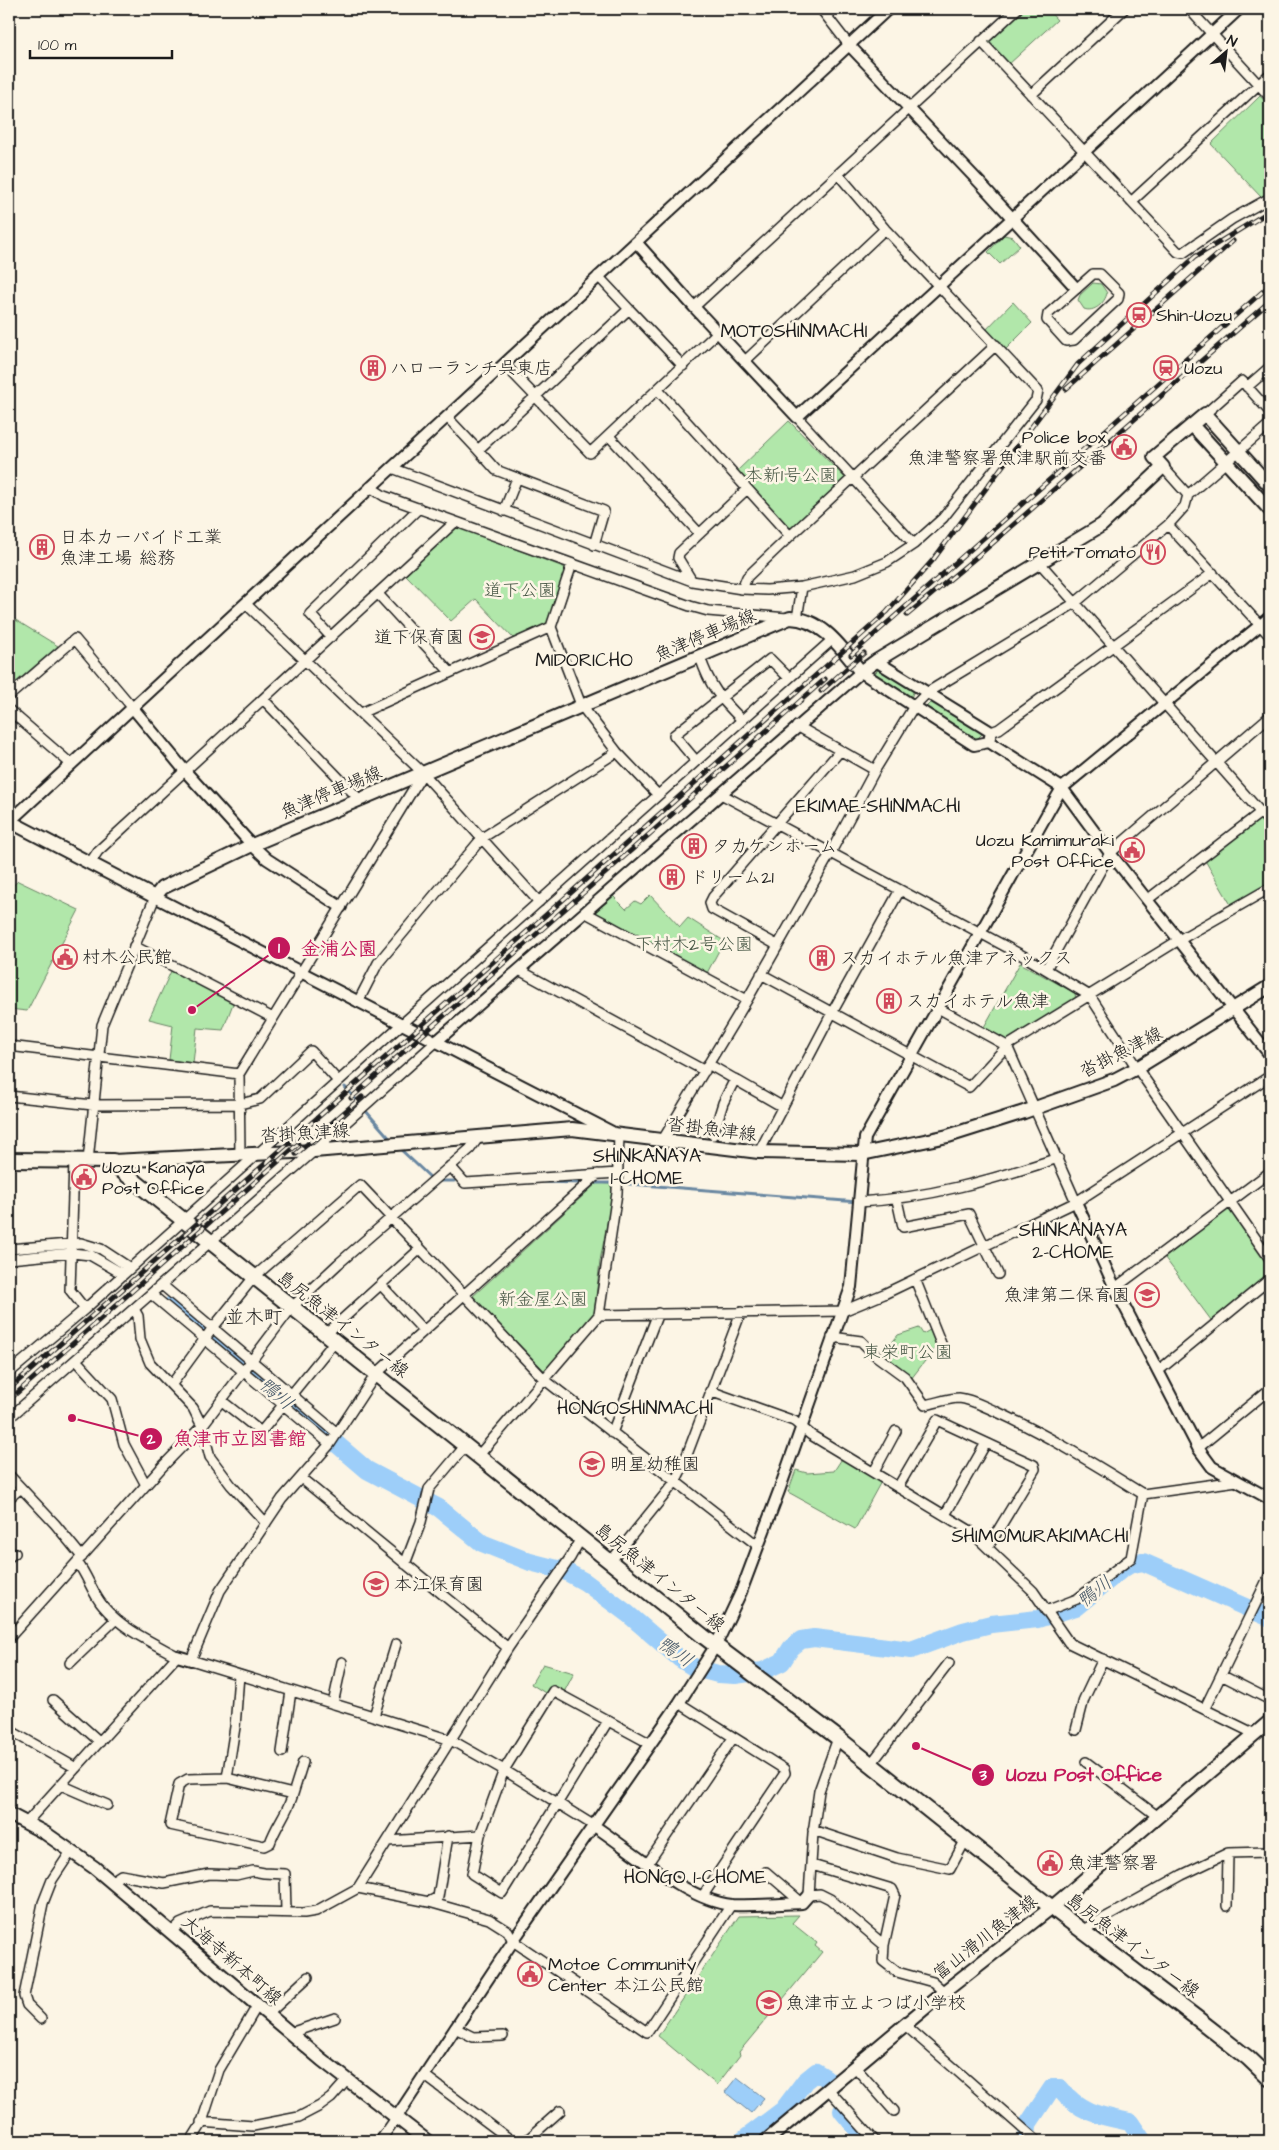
<svg xmlns="http://www.w3.org/2000/svg" width="1279" height="2150" viewBox="0 0 1279 2150" font-family="'Architects Daughter','Klee One',sans-serif">
	<style>
		.green { fill: #b1e7aa; stroke: #668263 }
		.water { fill: #9dcef9; stroke: #6987a1 }
		.lines { fill: none; stroke-linecap: round; stroke-linejoin: round }
		.stream { stroke: #6987a1; stroke-width: 3 }
		.river { stroke: #9dcef9; stroke-width: 18 }
		.minor-casing { stroke: #1c1c1c; stroke-width: 12 }
		.tertiary-casing { stroke: #1c1c1c; stroke-width: 14 }
		.secondary-casing { stroke: #1c1c1c; stroke-width: 16 }
		.primary-casing { stroke: #1c1c1c; stroke-width: 18 }
		.minor { stroke: #fcf5e5; stroke-width: 9 }
		.tertiary { stroke: #fcf5e5; stroke-width: 10 }
		.secondary { stroke: #fcf5e5; stroke-width: 12 }
		.primary { stroke: #fcf5e5; stroke-width: 14 }
		.rail-casing { stroke: #1c1c1c; stroke-width: 5 }
		.rail { stroke: #fcf5e5; stroke-width: 3; stroke-dasharray: 9; stroke-linecap: butt }
		.labels { text-anchor: middle; stroke-width: 5; stroke-linejoin: round; paint-order: stroke }
		.poi-label { font-size: 18px; fill: #1c1c1c; stroke: #fcf5e5; text-anchor: start }
		.park-label { font-size: 18px; fill: #495947; stroke: #fcf5e5 }
		.street-label { font-size: 18px; fill: #1c1c1c; stroke: #fcf5e5 }
		.neighbourhood-label { font-size: 19px; fill: #1c1c1c; stroke: #fcf5e5 }
		.water-label { font-size: 19px; font-style: italic; fill: #495a69; stroke: #fcf5e5 }
		.leader { fill: none; stroke: #c2185b; stroke-width: 2 }
		.callout-dot { fill: #c2185b; stroke: #fcf5e5; stroke-width: 2 }
		.mark-label { font-size: 15px; text-anchor: middle; font-weight: bold; fill: #fff }
		.callout-label { font-size: 19px; text-anchor: middle; font-weight: bold; fill: #c2185b; stroke: #fcf5e5; stroke-width: 5; stroke-linejoin: round; paint-order: stroke }
	</style>
	<rect width="100%" height="100%" fill="#fcf5e5"/>
	<filter id="ink" filterUnits="userSpaceOnUse"><feTurbulence type="fractalNoise" baseFrequency=".02" numOctaves="2"/><feDisplacementMap in="SourceGraphic" scale="10" xChannelSelector="R" yChannelSelector="G"/><feConvolveMatrix kernelMatrix="1 2 1 2 8 2 1 2 1" color-interpolation-filters="sRGB"/></filter>
	<g filter="url(#ink)">
		<path class="green" d="M1022 9H1047L1057 20 1008 65 988 44 989 39Z
			M1260 96 1270 107V192L1261 197 1211 144Z
			M1004 235 1013 237 1020 246 1000 264 988 252Z
			M1093 283 1101 284 1107 293C1105 303 1094 313 1084 309L1078 300 1080 295Z
			M1013 302 1032 323 1003 352 984 332Z
			M789 421 846 479 791 529 737 471Z
			M454 526 566 568 547 625 513 638 476 599 451 621 406 575Z
			M9 616 58 646 9 688Z
			M879 669 914 690 911 698 873 675Z
			M932 701 983 733 976 740 926 707Z
			M1260 813 1270 823V888L1234 910 1203 857Z
			M18 881 79 910 27 1011 9 1009V889Z
			M650 895 680 927 688 918 724 941 707 973 595 912 613 896 626 909 635 901 641 904Z
			M1020 963 1075 993 1076 1001 1008 1041 984 1027Z
			M172 969 234 1001 223 1030 197 1028 193 1063 169 1060 173 1025 149 1019Z
			M597 1183 610 1184 613 1192 600 1261 594 1316 545 1371 472 1297Z
			M1229 1208 1270 1268V1273L1211 1320 1165 1258Z
			M935 1327 942 1339 911 1379 883 1354 898 1335 919 1328 923 1334Z
			M845 1454 883 1478 855 1529 788 1492 796 1470 807 1473 834 1471Z
			M543 1664 574 1673 562 1696H550L531 1684Z
			M799 1915 792 1923 817 1943 815 1946 822 1952 739 2052 740 2055 717 2085 658 2036 739 1916Z"/>
		<path class="water" d="M737 2077 764 2098 751 2113 725 2092Z"/>
		<g class="lines">
			<path class="stream" d="M345 1087 392 1141
				M398 1147 432 1179
				M437 1181H454
				M537 1182 584 1183
				M592 1183H618L858 1202"/>
			<path class="river" d="M54 1251 81 1249 109 1259
				M173 1304 367 1470 439 1508 482 1543 530 1562 565 1571 585 1582 628 1614 679 1658 695 1668 718 1674 735 1675 763 1671 782 1662 791 1648 801 1640 814 1638 911 1650 963 1631 991 1624 1038 1619 1076 1607 1121 1570 1131 1564 1143 1562 1270 1618
				M842 2111 867 2141
				M742 2141 783 2110 805 2081 816 2072 826 2078
				M1027 2141 1028 2124 1052 2088H1060C1079 2113 1101 2116 1130 2122L1143 2141"/>
			<defs>
				<path id="minor" d="M821 9 849 45
					M1189 9 1270 97
					M981 41 1178 252 1183 253 1232 219 1270 198
					M1031 95 1124 9
					M1131 202 1270 74
					M1093 274H1100L1119 293 1118 299 1074 340 1066 341 1047 320 1048 314Z
					M598 276 629 309
					M694 307 1017 9
					M745 361 885 229
					M504 364 590 453 718 332
					M1247 387 1270 367
					M658 390 790 536
					M1205 414 1242 381 1270 412
					M447 417 478 450 629 309 683 366
					M797 417 914 544
					M609 436 699 533
					M478 450 496 470 604 511 594 545
					M1163 467 1188 495
					M392 468 692 581 742 589 767 590 802 587 855 575 887 562 914 544 943 518 1036 400 1038 391 885 229 838 174
					M370 487 384 496 690 606 708 611 787 618
					M504 511 517 478
					M1168 525 1270 636
					M1039 562 1270 823
					M572 564 551 627 581 705 617 752 658 795
					M692 581 678 558 679 553 746 490
					M742 589 747 577 790 536 996 345
					M378 594 450 672
					M246 604 423 773 539 902
					M797 619 802 587
					M331 637 310 614 419 508
					M700 657C710 687 720 698 742 720
					M9 696 75 639 132 707
					M263 699 359 799
					M9 710 71 764
					M361 713 551 627
					M797 726 875 770
					M991 732 999 729 1213 573
					M696 761 674 735 770 659 789 678
					M721 794 1027 958 1090 996 1137 1068 1270 1259
					M90 863 98 851 455 522
					M1147 900 1260 813
					M586 913 747 1000
					M777 945 712 909 710 903 713 897 840 751
					M134 946 273 1018
					M1046 969 1110 853 1270 716
					M519 970 705 1071
					M761 974 969 1087 1007 1046 1179 940 1270 888
					M358 1002 378 963 482 838 617 752
					M938 1008 1007 1046 1076 1202
					M9 1046 239 1074
					M708 1064 783 1107
					M9 1096 93 1105 240 1104 260 1099 311 1051 338 1081
					M713 1135 723 1103 735 1079
					M662 1141 747 1000 831 852 875 770 914 706 928 692 1075 603 1168 525 1185 506 1188 495 1270 424
					M759 1152 833 1011 900 890
					M240 1155 239 1074 423 773
					M88 1161 102 1025 155 897
					M74 1162 70 1290 85 1309
					M450 1166 465 1183 618 1173
					M897 1200 903 1227 969 1214 998 1274
					M859 1202C928 1198 992 1180 1058 1158
					M9 1249 81 1243 101 1249 130 1268
					M9 1259 72 1253 90 1255 123 1274
					M915 1279 942 1346
					M162 1285 337 1433
					M381 1285 423 1330
					M1115 1288 1270 1172
					M151 1294 330 1444
					M134 1309 138 1316 140 1339 150 1363 193 1408 202 1426 210 1457 231 1485 266 1523
					M599 1315 843 1311 884 1294 1076 1202 1270 1076
					M326 1334 420 1249
					M832 1337 861 1341 875 1355 905 1377 925 1405C936 1403 949 1398 959 1398 971 1399 985 1407 995 1411 1048 1435 1094 1464 1143 1494
					M76 1360 112 1399 124 1444 146 1485
					M1158 1371 1270 1279
					M9 1373 85 1309 402 1024 833 639
					M172 1384 212 1329 254 1277 360 1185 545 1380 757 1545
					M710 1391 794 1421 811 1435 969 1530 1033 1591 1069 1643 1255 1734
					M222 1401 261 1432 335 1341
					M9 1418 314 1151 437 1041
					M612 1433 658 1313
					M1198 1448 1270 1389
					M479 1455 599 1315 617 1193 619 1135
					M874 1472 896 1431
					M9 1475 55 1524 82 1557
					M301 1478 508 1648
					M898 1487 937 1420 1034 1465 1035 1469 988 1547
					M9 1498 21 1488
					M945 1515 986 1443
					M9 1557 15 1553
					M611 1561 675 1482 682 1468 741 1312
					M405 1564 421 1522 429 1489 466 1445
					M1046 1611 1077 1599 1131 1558 1143 1494 1237 1481
					M9 1638 163 1466 202 1426 292 1307 338 1264 470 1149 478 1138
					M70 1663 116 1619
					M1221 1675 1270 1700
					M53 1700 100 1742
					M679 1703 784 1769 785 1773 702 1897
					M333 1704 342 1662
					M1205 1708 1270 1574
					M374 1716 396 1644
					M608 1721 502 1893 472 1874 480 1835 504 1770 553 1691 649 1743
					M9 1730 76 1768
					M1076 1730 1084 1699 1103 1659
					M838 1738 819 1791 813 1833 809 1895 820 1894 830 1899 884 1945
					M282 1752 291 1691
					M1086 1762 1157 1816
					M871 1764 949 1663
					M227 1778 188 1779 179 1784 170 1825 264 1846 270 1843C276 1825 288 1812 293 1794L227 1778 235 1727 239 1675
					M61 1785 107 1805
					M293 1794 303 1762
					M27 1822 177 1656C151 1642 122 1629 103 1606 92 1593 88 1576 77 1562
					M593 1825 504 1770 451 1740 191 1660 220 1591 282 1499 330 1444 376 1374 598 1174
					M813 1830 897 1858 950 1869 966 1839
					M388 1841 480 1835
					M648 1863 733 1738
					M812 1865 892 1889 895 1895 884 1945 883 1961 897 1972 933 1982 944 1992
					M766 1872 802 1903
					M112 1881 121 1875 164 1883 209 1874 236 1875 253 1871 264 1873 285 1874 286 1911
					M358 1888 429 1902 489 1919 508 1931 513 1941 647 2032 731 1905
					M429 1902 438 1897 448 1836
					M1227 1906 1228 1853
					M1083 1930 1182 1875 1228 1853 1270 1852
					M172 1932 180 1924 210 1911 304 1913 316 1911 358 1888 508 1648 570 1558 581 1538
					M267 2015 308 1977
					M41 2019 27 2005 24 1996 43 1903 52 1880 72 1850
					M905 2025 1037 2141
					M455 2028 473 2037 503 2036
					M290 2033 335 2018
					M855 2067 894 2111
					M1262 2071 1270 2063
					M424 2075 512 2141
					M828 2089 875 2141
					M201 2122 253 2126 299 2117 320 2106 331 2098 347 2080
					M191 2141 201 2125 219 2070 257 2006
					M380 2141 396 2118
					M526 2141 560 2111"/>
				<path id="tertiary" d="M849 45 981 184 1076 288
					M636 242 694 307 797 417 1239 9
					M876 661 991 732 989 742
					M132 707 185 771 252 845 267 859 341 907
					M9 822 888 9
					M155 897 612 1132
					M437 1041 861 672 974 745 989 742 1062 788 1110 853 1270 1055
					M1076 1202 1115 1288 1198 1448 1212 1467 1270 1499
					M177 1656 191 1660
					M593 1825C631 1850 687 1901 732 1905 755 1906 779 1904 802 1903L809 1895
					M396 2118 513 1941 679 1703 716 1645 741 1592 779 1491 851 1287 865 1138 1052 805 1062 788 1270 617"/>
				<path id="secondary" d="M1192 425 1270 510
					M9 821 155 897 162 888 252 845 790 618C823 619 842 649 861 672L876 661 1102 525 1163 467 1154 457 1205 414 1270 486
					M113 1161 314 1151 572 1129 759 1152 862 1154 948 1136 1024 1112 1114 1080 1137 1068 1270 986
					M9 1814 45 1833 95 1868 322 2060 427 2141
					M766 2141 944 1992 1052 1907 1270 1721"/>
				<path id="primary" d="M9 1160 113 1161 122 1171 703 1636 838 1738 1030 1891 1198 2019 1248 2058 1270 2079"/>
			</defs>
			<use href="#minor" class="minor-casing"/>
			<use href="#tertiary" class="tertiary-casing"/>
			<use href="#secondary" class="secondary-casing"/>
			<use href="#primary" class="primary-casing"/>
			<use href="#minor" class="minor"/>
			<use href="#tertiary" class="tertiary"/>
			<use href="#secondary" class="secondary"/>
			<use href="#primary" class="primary"/>
			<defs>
				<path id="rail" d="M1066 389 1233 241
					M907 615 980 554 1270 301
					M851 655 1270 285
					M821 691 864 653
					M351 1098 825 679
					M296 1154 362 1097
					M9 1389 333 1104 887 612 933 560 1078 364 1195 257 1270 211
					M9 1400 298 1144"/>
			</defs>
			<use href="#rail" class="rail-casing"/>
			<use href="#rail" class="rail"/>
		</g>
	</g>
	<defs>
		<symbol id="station-ring" viewBox="-11 -11 22 22"><circle r="9.5" fill="#fcf5e5" stroke="#d1495b" stroke-width="1.5"/><path d="M-3-6H3Q5-6 5-4V2Q5 4 3 4L4.5 6H3L1.5 4h-3L-3 6H-4.5L-3 4Q-5 4-5 2V-4Q-5-6-3-6ZM-3.5-4v3h7v-3ZM-3.5 1v1.5H-2V1ZM2 1v1.5H3.5V1Z" fill="#d1495b"/></symbol>
		<symbol id="building-ring" viewBox="-11 -11 22 22"><circle r="9.5" fill="#fcf5e5" stroke="#d1495b" stroke-width="1.5"/><path d="M-4-6H4V6H1V3H-1V6H-4ZM-2.5-4.3h1.7v1.8h-1.7ZM.8-4.3h1.7v1.8H.8ZM-2.5-1h1.7V.8h-1.7ZM.8-1h1.7V.8H.8Z" fill="#d1495b"/></symbol>
		<symbol id="civic-ring" viewBox="-11 -11 22 22"><circle r="9.5" fill="#fcf5e5" stroke="#d1495b" stroke-width="1.5"/><path d="M-.6-6.5H3V-4.5H.6V-3L4-1V1h2V6H-6V1h2V-1L-.6-3ZM-1.2 2.5V6h2.4V2.5Z" fill="#d1495b"/></symbol>
		<symbol id="restaurant-ring" viewBox="-11 -11 22 22"><circle r="9.5" fill="#fcf5e5" stroke="#d1495b" stroke-width="1.5"/><path d="M-5-6h1v4h1v-4h1v4h1v-4h1v5L-1.5 .5V6h-2V.5L-5-1ZM5-6V6H3V1.5H1.5Q1.5-4 5-6Z" fill="#d1495b"/></symbol>
		<symbol id="school-ring" viewBox="-11 -11 22 22"><circle r="9.5" fill="#fcf5e5" stroke="#d1495b" stroke-width="1.5"/><path d="M0-5L7-2L0 1L-7-2ZM-4 1L0 2.5L4 1V4Q0 6-4 4Z" fill="#d1495b"/></symbol>
	</defs>
	<g fill-rule="evenodd">
		<use href="#station-ring" x="1125" y="301" width="28" height="28"/>
		<use href="#building-ring" x="359" y="354" width="28" height="28"/>
		<use href="#station-ring" x="1152" y="354" width="28" height="28"/>
		<use href="#civic-ring" x="1110" y="433" width="28" height="28"/>
		<use href="#building-ring" x="28" y="533" width="28" height="28"/>
		<use href="#restaurant-ring" x="1139" y="538" width="28" height="28"/>
		<use href="#school-ring" x="468" y="623" width="28" height="28"/>
		<use href="#building-ring" x="680" y="832" width="28" height="28"/>
		<use href="#civic-ring" x="1118" y="836" width="28" height="28"/>
		<use href="#building-ring" x="658" y="863" width="28" height="28"/>
		<use href="#civic-ring" x="51" y="943" width="28" height="28"/>
		<use href="#building-ring" x="808" y="944" width="28" height="28"/>
		<use href="#building-ring" x="875" y="987" width="28" height="28"/>
		<use href="#civic-ring" x="70" y="1163" width="28" height="28"/>
		<use href="#school-ring" x="1133" y="1281" width="28" height="28"/>
		<use href="#school-ring" x="578" y="1450" width="28" height="28"/>
		<use href="#school-ring" x="362" y="1570" width="28" height="28"/>
		<use href="#civic-ring" x="1036" y="1849" width="28" height="28"/>
		<use href="#civic-ring" x="516" y="1960" width="28" height="28"/>
		<use href="#school-ring" x="755" y="1989" width="28" height="28"/>
	</g>
	<g class="labels">
		<g class="poi-label">
			<text x="1156" y="321">Shin-Uozu</text>
			<text x="390" y="374">ハローランチ呉東店</text>
			<text x="1184" y="374">Uozu</text>
			<text x="1106" y="443" text-anchor="end">Police box<tspan x="1106" dy="21">魚津警察署魚津駅前交番</tspan></text>
			<text x="60" y="543">日本カーバイド工業<tspan x="60" dy="21">魚津工場 総務</tspan></text>
			<text x="1136" y="558" text-anchor="end">Petit Tomato</text>
			<text x="464" y="643" text-anchor="end">道下保育園</text>
			<text x="1114" y="846" text-anchor="end">Uozu Kamimuraki<tspan x="1114" dy="21">Post Office</tspan></text>
			<text x="712" y="852">タカケンホーム</text>
			<text x="690" y="883">ドリーム21</text>
			<text x="82" y="963">村木公民館</text>
			<text x="840" y="964">スカイホテル魚津アネックス</text>
			<text x="906" y="1007">スカイホテル魚津</text>
			<text x="102" y="1173">Uozu Kanaya<tspan x="102" dy="21">Post Office</tspan></text>
			<text x="1130" y="1301" text-anchor="end">魚津第二保育園</text>
			<text x="610" y="1470">明星幼稚園</text>
			<text x="394" y="1590">本江保育園</text>
			<text x="1068" y="1869">魚津警察署</text>
			<text x="548" y="1970">Motoe Community<tspan x="548" dy="21">Center 本江公民館</tspan></text>
			<text x="786" y="2009">魚津市立よつば小学校</text>
		</g>
		<g class="park-label">
			<text x="791" y="481">本新1号公園</text>
			<text x="520" y="596">道下公園</text>
			<text x="694" y="950">下村木2号公園</text>
			<text x="543" y="1305">新金屋公園</text>
			<text x="908" y="1358">東栄町公園</text>
		</g>
		<g class="street-label">
			<text transform="translate(705 635) rotate(-23)" y="6">魚津停車場線</text>
			<text transform="translate(331 792) rotate(-23)" y="6">魚津停車場線</text>
			<text transform="translate(1121 1052) rotate(-27)" y="6">沓掛魚津線</text>
			<text transform="translate(712 1129) rotate(7)" y="6">沓掛魚津線</text>
			<text transform="translate(305 1133) rotate(-4)" y="6">沓掛魚津線</text>
			<text transform="translate(343 1324) rotate(38)" y="6">島尻魚津インター線</text>
			<text transform="translate(660 1577) rotate(39)" y="6">島尻魚津インター線</text>
			<text transform="translate(985 1937) rotate(-38)" y="6">富山滑川魚津線</text>
			<text transform="translate(1133 1945) rotate(37)" y="6">島尻魚津インター線</text>
			<text transform="translate(232 1960) rotate(41)" y="6">大海寺新本町線</text>
		</g>
		<g class="neighbourhood-label">
			<text x="794" y="337">MOTOSHINMACHI</text>
			<text x="584" y="666">MIDORICHO</text>
			<text x="878" y="812">EKIMAE-SHINMACHI</text>
			<text x="647" y="1162">SHINKANAYA<tspan x="647" dy="22">1-CHOME</tspan></text>
			<text x="1073" y="1236">SHINKANAYA<tspan x="1073" dy="22">2-CHOME</tspan></text>
			<text x="254" y="1323">並木町</text>
			<text x="635" y="1414">HONGOSHINMACHI</text>
			<text x="1040" y="1542">SHIMOMURAKIMACHI</text>
			<text x="695" y="1883">HONGO 1-CHOME</text>
		</g>
		<g class="water-label">
			<text transform="translate(277 1393) rotate(41)" y="7">鴨川</text>
			<text transform="translate(1094 1591) rotate(-38)" y="7">鴨川</text>
			<text transform="translate(676 1651) rotate(35)" y="7">鴨川</text>
		</g>
	</g>
	<path class="leader" d="M192 1010L279 948M72 1418L151 1439M916 1746L983 1775"/>
	<g class="callout-dot">
		<circle cx="192" cy="1010" r="5"/>
		<circle cx="72" cy="1418" r="5"/>
		<circle cx="916" cy="1746" r="5"/>
		<circle cx="279" cy="948" r="12"/>
		<circle cx="151" cy="1439" r="12"/>
		<circle cx="983" cy="1775" r="12"/>
	</g>
	<g class="mark-label">
		<text x="279" y="953">1</text>
		<text x="151" y="1444">2</text>
		<text x="983" y="1780">3</text>
	</g>
	<g class="callout-label">
		<text x="339" y="955">金浦公園</text>
		<text x="240" y="1445">魚津市立図書館</text>
		<text x="1084" y="1781">Uozu Post Office</text>
	</g>
	<rect width="1279" height="2150" fill="none" stroke="#fcf5e5" stroke-width="30"/>
	<rect x="15" y="15" width="1249" height="2120" fill="none" stroke="#1c1c1c" stroke-width="2" filter="url(#ink)"/>
	<g transform="translate(1226 52) rotate(28)" stroke="#fcf5e5" stroke-width="4" paint-order="stroke">
	<path d="M0-4L9 19L0 12L-9 19Z" fill="#1c1c1c"/>
	<text y="-8" font-size="14" font-weight="bold" text-anchor="middle" fill="#1c1c1c">N</text>
	</g>
	<path d="M30 50v8h142v-8" fill="none" stroke="#1c1c1c" stroke-width="2.5"/>
	<text x="38" y="50" font-size="15" fill="#1c1c1c" stroke="#fcf5e5" stroke-width="4" paint-order="stroke">100 m</text>
</svg>
